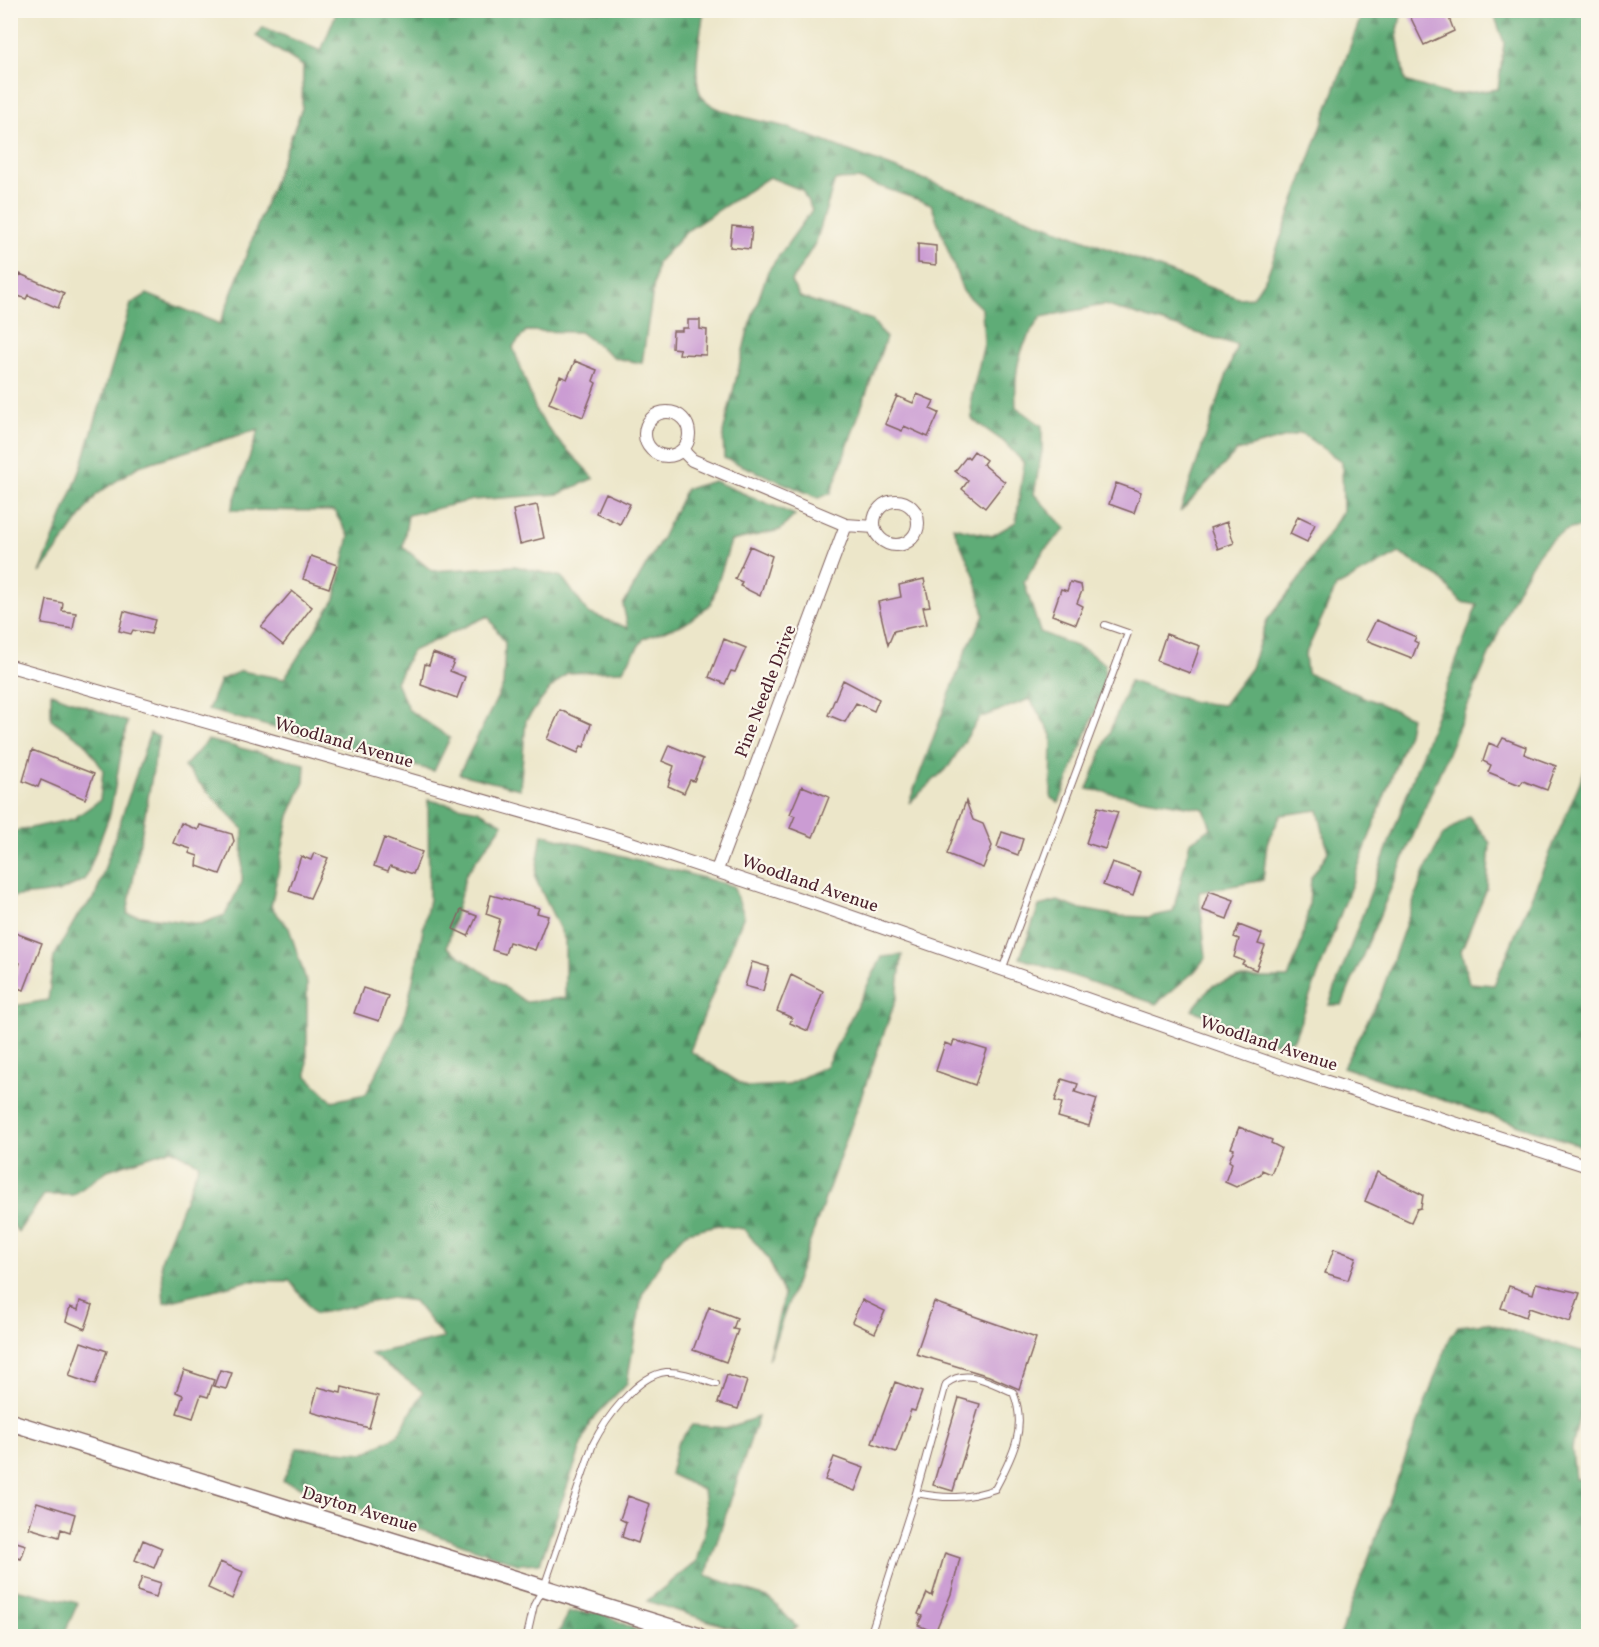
<svg xmlns="http://www.w3.org/2000/svg" width="1599" height="1647" viewBox="0 0 1599 1647" font-family="Vollkorn,serif">
	<style>
		.forest { fill: url(#forest-firs); stroke: #546651; stroke-width: 1.5 }
		.building { fill: #cb9cd3 }
		.lines { fill: none; stroke-linecap: round; stroke-linejoin: round }
		.service-casing { stroke: #836562; stroke-width: 8 }
		.minor-casing { stroke: #836562; stroke-width: 14 }
		.tertiary-casing { stroke: #836562; stroke-width: 19 }
		.service { stroke: #fff; stroke-width: 6 }
		.minor { stroke: #fff; stroke-width: 12 }
		.tertiary { stroke: #fff; stroke-width: 16 }
		.labels { text-anchor: middle; stroke-width: 4.5; stroke-linejoin: round; paint-order: stroke }
		.street-label { font-size: 18px; fill: #4a1f2b; stroke: #fbf7ec }
	</style>
	<defs>
		<pattern id="forest-firs" width="22" height="20" patternUnits="userSpaceOnUse" patternTransform="scale(1.5)"><rect width="22" height="20" fill="#5fac77"/><path d="M5 1l3.5 6h-7zM16 11l3.5 6h-7z" fill="#508b62"/></pattern>
	</defs>
	<rect width="100%" height="100%" fill="#fbf7ec"/>
	<filter id="ink" filterUnits="userSpaceOnUse"><feTurbulence type="fractalNoise" baseFrequency=".0167" numOctaves="2"/><feDisplacementMap in="SourceGraphic" scale="12" xChannelSelector="R" yChannelSelector="G"/><feConvolveMatrix kernelMatrix="1 2 1 2 8 2 1 2 1" color-interpolation-filters="sRGB"/></filter>
	<filter id="wash" filterUnits="userSpaceOnUse"><feTurbulence type="fractalNoise" baseFrequency=".008" numOctaves="4" result="noise"/><feDisplacementMap in="SourceGraphic" scale="24" xChannelSelector="R" yChannelSelector="G"/><feGaussianBlur stdDeviation="1.35" result="paint"/><feColorMatrix in="noise" values="0 0 0 0 0 0 0 0 0 0 0 0 0 0 0 0 0 1.4 0 .05"/><feComposite in="paint" operator="in"/></filter>
	<g filter="url(#wash)">
		<rect width="100%" height="100%" fill="#ece6c9"/>
		<path class="forest" d="M337 11H704C701 30 690 83 703 98 718 115 764 121 786 127L1238 298 1253 297 1267 276 1363 11H1402L1397 34 1405 81 1450 95 1498 89 1504 43 1493 11H1588V528C1547 522 1525 575 1510 605L1342 1005H1329L1477 605 1461 602 1440 578 1399 553 1336 587 1305 655 1307 673 1411 717 1408 733 1294 1039 1280 1045 1192 1010 1212 986 1238 978H1288L1301 944 1309 906 1311 878 1328 852 1318 810 1281 815 1267 843 1263 880 1199 892 1206 957 1195 971 1156 1004 1020 958 1039 906 1058 901 1076 908 1119 916 1149 917 1173 912 1190 842 1211 828 1204 809 1087 789 1130 681 1194 702 1223 705 1251 668 1267 620 1298 581 1343 511 1342 462 1301 433 1237 451 1180 512 1237 345 1104 305 1041 317C1018 347 1014 370 1016 407L1042 426V451L1034 494 1066 529 1044 550 1024 582 1040 632 1085 650 1105 664 1103 691 1059 803 1051 798 1052 735 1030 699 979 718 949 766 909 803 966 650 984 615 975 577 953 527 992 536 1016 522 1024 463 1004 442 972 419 971 399 984 344 982 309 963 291 931 204 858 179 835 180 816 242 791 282 800 297 872 320 886 338 831 493 819 498 724 458 723 433 748 330 768 271 812 210 802 190 769 177 688 230 657 263 642 363 615 358 580 332 526 331 513 347 537 413 554 436 594 478 559 494 473 500 408 515 403 547 432 571 515 566 562 577 588 613 628 628 623 605 662 538 686 489 714 481 795 515 780 530 731 541 711 604 686 623 644 638 622 671 567 673 550 689 526 720 520 789 459 774 503 686 505 643 488 616 412 651 396 682 409 710 450 738 434 771 208 710 220 680 241 671 284 679 335 599 349 536 334 511 231 510 259 429 139 466 97 494 40 573 80 471 131 304 147 294 220 324 302 108 303 66 256 36 263 27 321 51Z
			M51 693 127 722 110 814 85 880 58 892 11 897V832L73 819 100 800 103 770 85 743 51 719Z
			M150 733 159 737 127 914 200 924 225 915 242 882 243 829 184 767 208 740 305 764 304 782 289 816 271 907 289 928 307 983V1076L332 1101 366 1094 404 1018 414 976 429 899 428 800 478 810 503 824 466 874 447 947 526 1002 565 998V940L535 878 542 834 733 886 744 915 690 1051 746 1087 787 1085 826 1066 882 957 902 955 897 996 768 1360 784 1295 768 1258 744 1229 718 1225 687 1232 664 1256 642 1295 627 1383 590 1422 540 1563 518 1564 283 1481 297 1448 365 1453 398 1435 423 1392 371 1354 444 1338 414 1301 391 1298 315 1314 290 1281H248L164 1303 161 1261 199 1164 172 1149 108 1170 73 1195H44L18 1232 11 1222V1003L14 1006 48 1000 54 957 78 915 95 897Z
			M1588 763V1148L1343 1067 1380 997 1424 872 1443 835 1469 816 1490 843 1487 888 1461 951 1469 983 1494 985Z
			M1487 1323 1588 1353V1376L1572 1449 1575 1479H1588V1636H1340L1448 1341 1458 1326Z
			M758 1417 706 1575 770 1599 797 1627 783 1636H756L647 1601 696 1562 707 1522 703 1490 670 1474 677 1444 692 1425 727 1428Z
			M10 1588 78 1603 63 1636H11Z
			M569 1612 601 1613 649 1636H557Z"/>
		<g id="blocks">
			<path class="building" d="M1407 10H1446L1454 31 1424 45Z
				M732 226 752 228 750 249 730 247Z
				M918 244 936 246V265L918 263Z
				M20 274 64 293 58 308 28 295 26 299 11 293Z
				M688 320H700V329L707 330 706 355 679 354 680 349 672 348 673 331H682V328H688Z
				M575 361 597 370 593 381 596 383 583 417 549 403 560 376 567 379Z
				M917 394 934 401 930 409 939 413 928 437 904 426 902 431 885 424 897 396 913 403Z
				M974 451 986 460 983 464 1005 482 985 508 962 489 968 481 955 471 967 456 969 458Z
				M1116 483 1141 492 1134 513 1109 504Z
				M605 493 630 504 620 524 596 513Z
				M537 505 544 538 520 544 513 510Z
				M1298 516 1315 524 1307 542 1290 534Z
				M1227 522 1234 543 1218 549 1210 528Z
				M750 546 772 556 760 596 740 586 742 582 735 579Z
				M311 556 337 565 329 588 303 579Z
				M924 579 930 606 923 607 927 624 894 631 888 645 878 602 901 597 899 585Z
				M1070 582 1081 585 1082 591 1077 603 1083 606 1076 624 1052 615 1061 589 1067 591Z
				M292 591 312 607 283 645 261 627Z
				M47 600 63 603 62 611 76 613 73 629 42 624Z
				M124 611 155 620 151 634 133 630 131 634 119 631Z
				M1376 620 1416 637 1414 641 1418 643 1412 658 1366 640Z
				M1166 634 1200 646 1190 673 1157 661Z
				M724 639 746 648 735 672 731 671 725 684 709 677Z
				M433 653 454 661 450 671 465 677 457 698 421 685 425 664 429 665Z
				M843 680 879 699 874 711 856 703 845 722 828 715Z
				M560 710 591 724 584 747 581 746 578 753 547 739Z
				M1503 738 1526 747 1524 754 1556 766 1547 790 1523 781 1520 785 1488 772 1491 765 1483 761 1489 743 1498 747Z
				M669 745 703 759 694 781 690 780 684 793 668 786 674 766 662 761Z
				M32 750 94 774 85 799 41 780 38 787 23 781Z
				M802 786 829 797 813 837 790 828 795 816 790 814Z
				M966 801 973 820 983 824 992 846 983 868 947 854Z
				M1098 807 1118 812 1105 849 1086 843Z
				M181 823 198 830 200 825 232 834 234 841 220 874 197 866 198 856 189 853 191 849 173 843Z
				M1002 832 1023 839 1018 855 997 847Z
				M384 838 422 852 413 874 390 866 388 871 374 866Z
				M314 853 328 858 310 898 289 891 301 856 311 860Z
				M1112 862 1141 872 1133 896 1103 885Z
				M1209 891 1234 900 1227 919 1202 910Z
				M491 895 539 908 537 913 548 916 535 950 509 942 505 954 492 950 500 919 486 914Z
				M461 910 477 916 468 936 453 929Z
				M1239 925 1262 934 1258 944 1265 946 1256 970 1242 964 1244 961 1234 957 1239 939 1234 937Z
				M10 931 42 943 24 990 12 986 20 963 10 959Z
				M752 962 769 967 763 991 745 986Z
				M791 975 823 991 808 1031 790 1023 792 1018 777 1011Z
				M363 988 388 996 379 1021 354 1013Z
				M954 1040 987 1050 975 1085 936 1071 945 1043 952 1046Z
				M1062 1079 1078 1084 1075 1092 1097 1099 1089 1126 1058 1117 1062 1103 1055 1101Z
				M1239 1127 1272 1140 1271 1143 1281 1148 1271 1174 1262 1170 1261 1174 1236 1187 1225 1182 1232 1163 1229 1161 1234 1149 1231 1148Z
				M1377 1172 1423 1195 1421 1208 1417 1209 1411 1222 1365 1201Z
				M1334 1249 1356 1257 1348 1280 1325 1273Z
				M1536 1283 1580 1293 1570 1322 1529 1308 1526 1317 1501 1308 1509 1286 1533 1294Z
				M862 1300 885 1311 875 1333 852 1322Z
				M80 1301 93 1305 85 1329 66 1321 70 1307 78 1310Z
				M934 1302 1036 1338 1019 1389 989 1376 916 1354Z
				M709 1307 737 1318 733 1329 738 1330 726 1362 693 1350Z
				M81 1342 107 1351 95 1385 69 1376Z
				M184 1370 214 1380 208 1397 201 1395 193 1418 177 1413 183 1395 176 1392Z
				M220 1370 232 1373 226 1389 214 1386Z
				M727 1375 747 1381 738 1409 718 1403Z
				M895 1382 922 1392 915 1411 911 1410 896 1452 872 1443Z
				M318 1387 341 1393 342 1387 378 1396 369 1428 311 1412Z
				M959 1398 980 1404 953 1491 933 1485Z
				M834 1457 864 1468 855 1491 825 1480Z
				M628 1496 650 1504 638 1543 622 1537 626 1522 620 1519Z
				M37 1502 75 1514 70 1532 61 1529 59 1537 29 1528Z
				M10 1540 26 1545 21 1559 10 1556Z
				M143 1540 162 1548 154 1568 135 1560Z
				M945 1553 960 1558 951 1594 936 1630 931 1631 918 1625 922 1616 918 1614 927 1593 932 1596Z
				M220 1562 243 1572 232 1599 208 1588Z
				M142 1577 161 1583 156 1597 137 1591Z"/>
		</g>
	</g>
	<g filter="url(#ink)">
		<use href="#blocks" fill-opacity="0" stroke="#836562" stroke-width="1.5"/>
		<g class="lines">
			<defs>
				<path id="service" d="M1002 970 1128 633 1105 625
					M527 1636 534 1605 544 1587 593 1444C605 1420 637 1375 666 1372 682 1371 700 1379 716 1384
					M870 1636 916 1493 946 1384C967 1367 990 1383 1013 1392 1028 1428 1012 1457 995 1489 967 1499 946 1499 916 1493"/>
				<path id="minor" d="M645 434a22 22 0 1 1 44 0a22 22 0 1 1-44 0Z
					M682 450 692 460 846 525 874 527
					M874 523a22 22 0 1 1 44 0a22 22 0 1 1-44 0Z
					M10 666 622 840 812 903 1290 1070 1588 1166
					M717 870 846 525"/>
				<path id="tertiary" d="M10 1422 698 1636"/>
			</defs>
			<use href="#service" class="service-casing"/>
			<use href="#minor" class="minor-casing"/>
			<use href="#tertiary" class="tertiary-casing"/>
			<use href="#service" class="service"/>
			<use href="#minor" class="minor"/>
			<use href="#tertiary" class="tertiary"/>
		</g>
	</g>
	<g class="labels">
		<g class="street-label">
			<text transform="translate(765 691) rotate(-69)" y="6">Pine Needle Drive</text>
			<text transform="translate(344 742) rotate(16)" y="6">Woodland Avenue</text>
			<text transform="translate(810 883) rotate(19)" y="6">Woodland Avenue</text>
			<text transform="translate(1269 1043) rotate(18)" y="6">Woodland Avenue</text>
			<text transform="translate(360 1509) rotate(17)" y="6">Dayton Avenue</text>
		</g>
	</g>
	<rect width="1599" height="1647" fill="none" stroke="#fbf7ec" stroke-width="36"/>
</svg>
